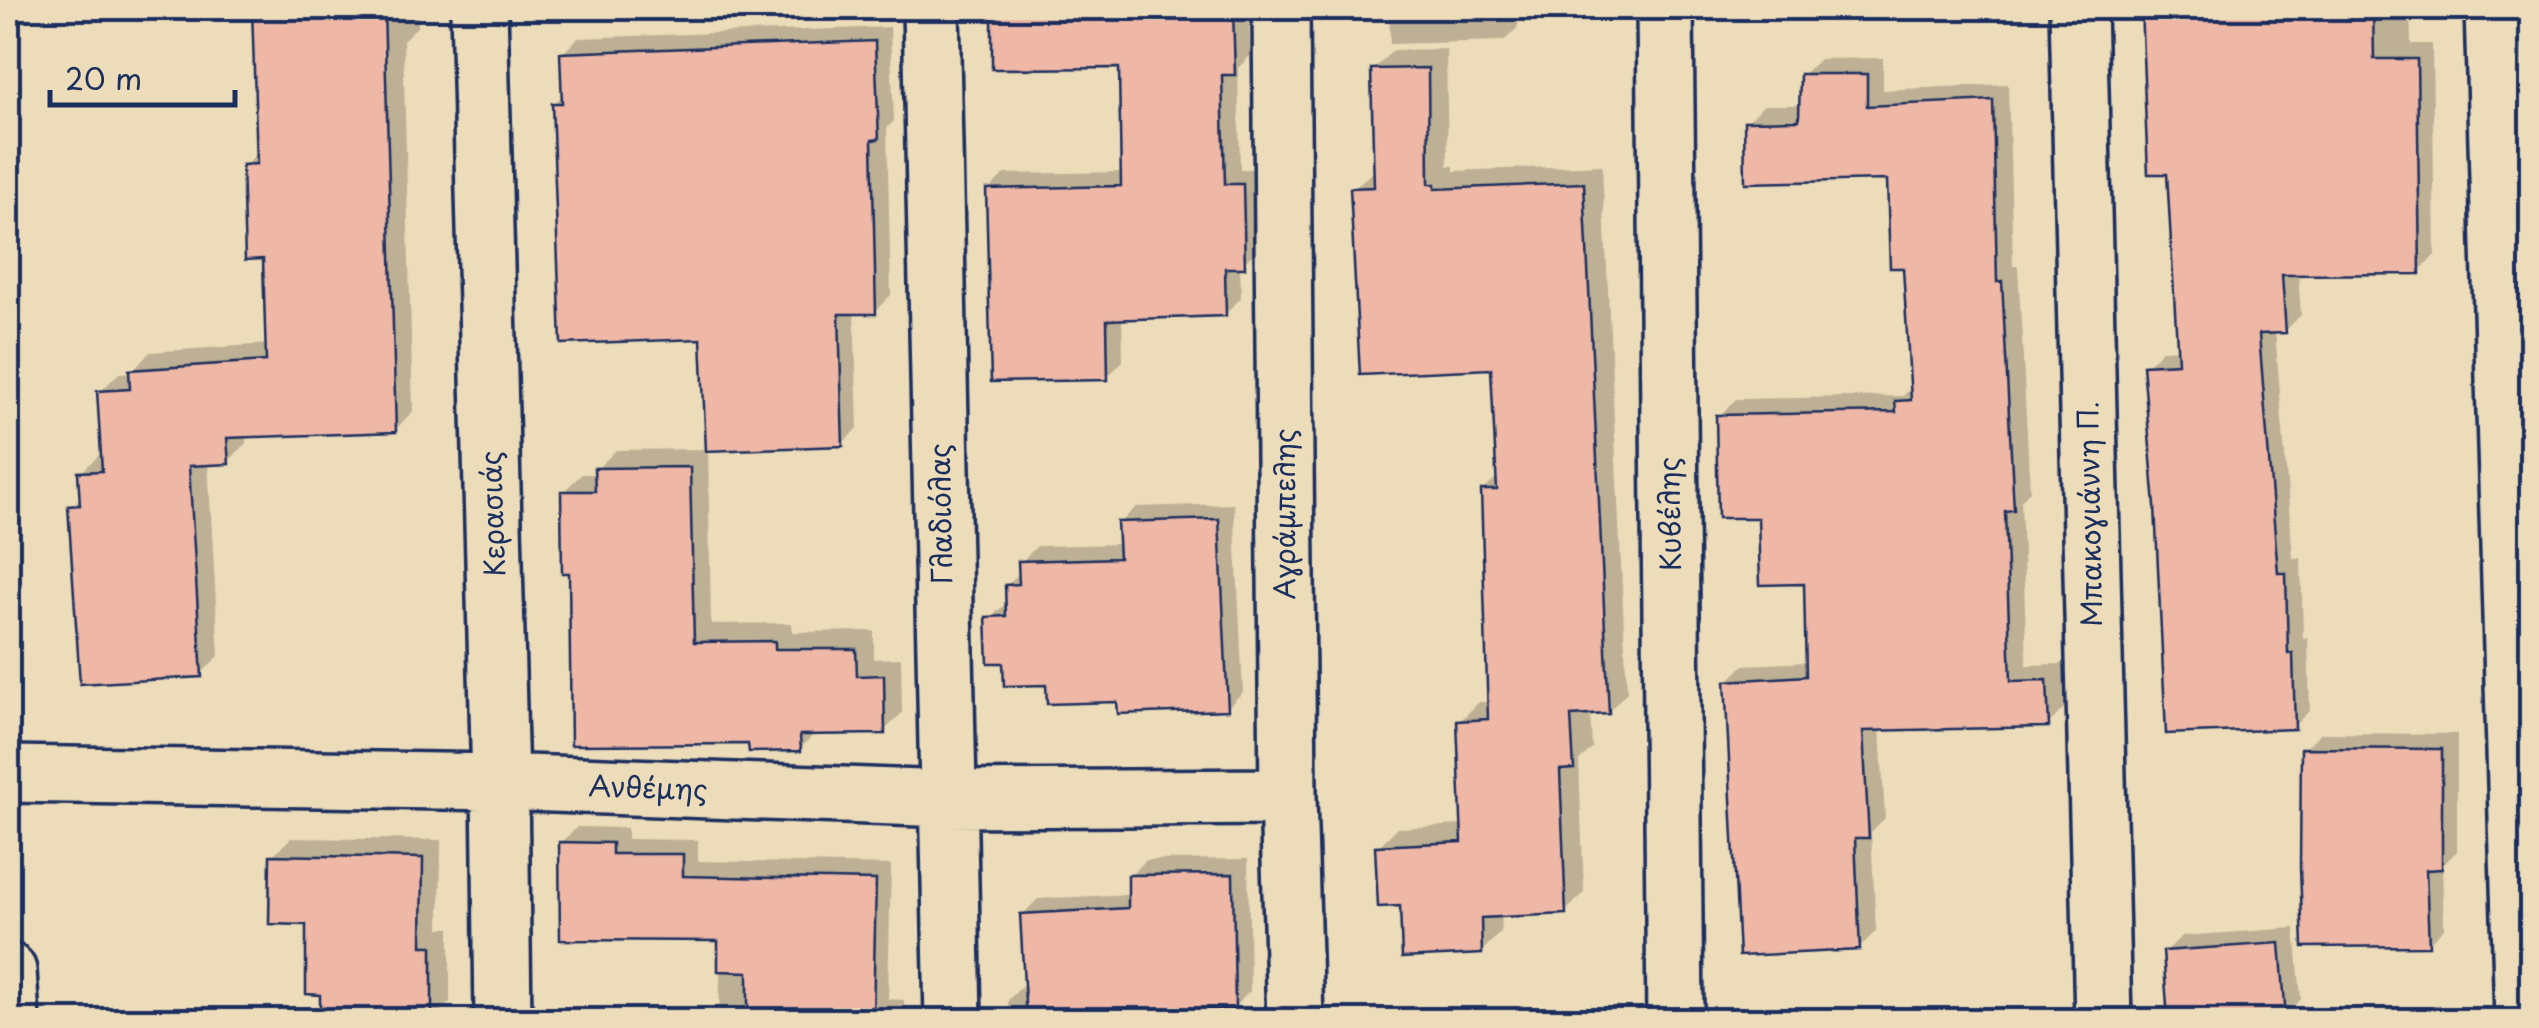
<svg xmlns="http://www.w3.org/2000/svg" width="2539" height="1028" viewBox="0 0 2539 1028" font-family="'Playpen Sans',sans-serif">
	<style>
		.shadow { fill: #0003 }
		.building { fill: #efb7a6; stroke: #1b2f5e; stroke-width: 2.5 }
		.lines { fill: none; stroke-linecap: round; stroke-linejoin: round }
		.street-casing { stroke: #1b2f5e; stroke-width: 62 }
		.secondary-casing { stroke: #1b2f5e; stroke-width: 62 }
		.street { stroke: #eddcb9; stroke-width: 55 }
		.secondary { stroke: #eddcb9; stroke-width: 55 }
		.labels { text-anchor: middle; stroke-width: 9; stroke-linejoin: round; paint-order: stroke }
		.street-label { font-size: 28px; fill: #1b2f5e; stroke: #eddcb9 }
	</style>
	<rect width="100%" height="100%" fill="#eddcb9"/>
	<filter id="ink" filterUnits="userSpaceOnUse"><feTurbulence type="fractalNoise" baseFrequency=".01" numOctaves="2"/><feDisplacementMap in="SourceGraphic" scale="20" xChannelSelector="R" yChannelSelector="G"/><feConvolveMatrix kernelMatrix="1 2 1 2 8 2 1 2 1" color-interpolation-filters="sRGB"/></filter>
	<g filter="url(#ink)">
		<path class="shadow" d="M254 8H417L418 26 403 40 413 411 395 430 246 435V443L228 462 208 463 219 656 200 675 71 507 82 496 81 473 99 455H104L100 392 119 373 132 372 150 352 268 344 266 256 245 166 259 151Z
			M994 8H1249L1250 56 1238 68 1240 169H1258L1260 249 1240 265 1241 298 1225 314 1122 317 1123 361 1107 377 988 190 1004 174 1124 172 1121 65 994 67Z
			M1389 8H1518V27L1504 41 1390 44Z
			M2144 8H2410L2411 44H2432L2435 255 2419 271 2298 272 2301 315 2285 331H2275L2293 558H2301L2303 639 2308 638 2310 710 2294 726 2158 506 2146 366 2162 350 2180 349 2169 171 2145 95Z
			M890 27 894 121 887 128 891 295 875 311H854L858 428 842 444 704 336 554 104 564 94 562 54 578 38Z
			M1446 49 1448 166H1454V171L1602 165 1627 692 1608 712H1590L1592 748 1579 761 1584 893 1565 912 1500 914 1501 932 1481 952 1402 903 1378 847 1397 828 1463 825 1459 722 1479 702H1490L1483 491 1498 476 1494 366 1353 189 1376 169 1373 70 1393 50Z
			M1883 58V90L2008 84 2013 266H2018L2030 491 2021 500 2027 665 2063 664 2064 708 2048 725 1880 728 1885 818 1871 832 1876 931 1859 948 1727 682 1744 665 1808 662 1807 582 1760 515 1719 416 1736 399 1903 396 1912 387 1905 265 1890 178 1747 122 1764 105H1802V76L1819 59Z
			M708 449 711 624 792 623 793 632 874 631V659L901 658 902 713 884 731 816 732 800 749 751 741 571 571 563 492 582 474H597V469L616 450Z
			M1234 504 1243 692 1227 708 1120 699 1049 683 989 618 1008 602 1007 586 1021 571V562L1037 546 1121 544 1120 523 1136 507Z
			M2320 733 2457 734V851L2442 866 2444 928 2428 944 2304 749Z
			M577 827 627 828V839L698 840V861L891 865 888 999 904 1000V1020H719L721 938 561 843Z
			M291 838 441 840 440 928H450V1002L431 1020H322V992L309 922 272 856Z
			M1248 859 1250 991 1234 1007 1121 1008V1020H1008V1000L1024 984 1022 915 1038 899 1130 894V876L1146 860Z
			M2295 928 2301 999 2285 1015 2270 1016 2271 1020H2170L2165 952 2182 936Z"/>
		<path class="building" d="M252 8H384L396 432 227 438 229 464 189 466 202 677 80 684 68 506 80 505 78 472 102 471 97 391 130 389 129 370 266 361 263 259 245 260 242 165 257 164Z
			M992 8H1233L1235 75H1222L1225 184H1243L1245 268H1225L1226 316 1107 320 1108 380 991 382 986 189 1121 186 1119 68 992 69Z
			M2141 8H2373L2374 59H2417L2420 274 2282 275 2286 333 2259 334 2278 573H2286L2288 654 2293 653 2295 729 2166 734 2155 506 2143 365 2178 363 2167 174H2148Z
			M875 41 879 139 872 140 876 314H839L843 446 706 451 701 339 561 344 552 103H562L560 53Z
			M1428 68 1429 184H1435V189L1584 183 1609 714 1571 716 1574 769 1560 770 1566 914 1481 918 1482 954 1402 958 1400 906 1378 907 1375 846 1462 842 1457 721 1488 719 1481 490H1497L1491 369 1360 375 1350 188 1374 187 1371 69Z
			M1800 74H1867V106L1993 100 1997 282 2002 281 2014 510 2005 511 2011 681 2047 680 2049 727 1863 731 1869 838H1855L1860 950 1739 956 1725 681 1806 676 1804 584 1760 585 1758 518H1718L1716 415 1896 412 1895 401 1911 400 1903 268H1890L1887 180 1745 183 1744 121 1799 120Z
			M690 467 694 642 775 641V649H856L857 676 884 675 885 734 800 735 801 751 749 752 748 744 571 745 569 573H562L561 491H595L594 468Z
			M1219 519 1228 710 1118 714 1117 702 1047 704 1046 685 1004 686 1003 663H988L986 617 1006 616 1005 585 1019 584 1018 561 1119 558 1117 522Z
			M2301 748 2442 749V869L2426 870 2429 946 2303 947 2300 867Z
			M559 842 612 843V854H683V876L876 880 873 1020H748V972L718 971V941L560 940Z
			M270 855 423 858 422 946H432V1020H320V995L306 994V925L269 924Z
			M1233 874 1235 1010 1105 1011V1020H1026L1020 914 1128 908V875Z
			M2280 943 2286 1018 2168 1020 2163 951Z"/>
		<g class="lines">
			<defs>
				<path id="street" d="M479 8 500 782 503 1020
					M931 8 953 1020
					M1281 8 1288 797 1295 1020
					M1665 8 1675 1020
					M2078 8 2103 1020
					M2493 8 2523 1020
					M8 774 500 782 947 799 1288 797"/>
				<path id="secondary" d="M8 971 11 1020"/>
			</defs>
			<use href="#street" class="street-casing"/>
			<use href="#secondary" class="secondary-casing"/>
			<use href="#street" class="street"/>
			<use href="#secondary" class="secondary"/>
		</g>
	</g>
	<g class="labels">
		<g class="street-label">
			<text transform="translate(493 514) rotate(-92)" y="10">Κερασιάς</text>
			<text transform="translate(941 514) rotate(-91)" y="10">Γλαδιόλας</text>
			<text transform="translate(1285 514) rotate(-90)" y="10">Αγράμπελης</text>
			<text transform="translate(1670 514) rotate(-91)" y="10">Κυβέλης</text>
			<text transform="translate(2090 514) rotate(-91)" y="10">Μπακογιάννη Π.</text>
			<text transform="translate(648 788) rotate(2)" y="10">Ανθέμης</text>
		</g>
	</g>
	<rect width="2539" height="1028" fill="none" stroke="#eddcb9" stroke-width="40"/>
	<rect x="20" y="20" width="2499" height="988" fill="none" stroke="#1b2f5e" stroke-width="4" filter="url(#ink)"/>
	<path d="M50 90v15h185v-15" fill="none" stroke="#1b2f5e" stroke-width="5"/>
	<text x="65" y="90" font-size="30" fill="#1b2f5e" stroke="#eddcb9" stroke-width="8" paint-order="stroke">20 m</text>
</svg>
